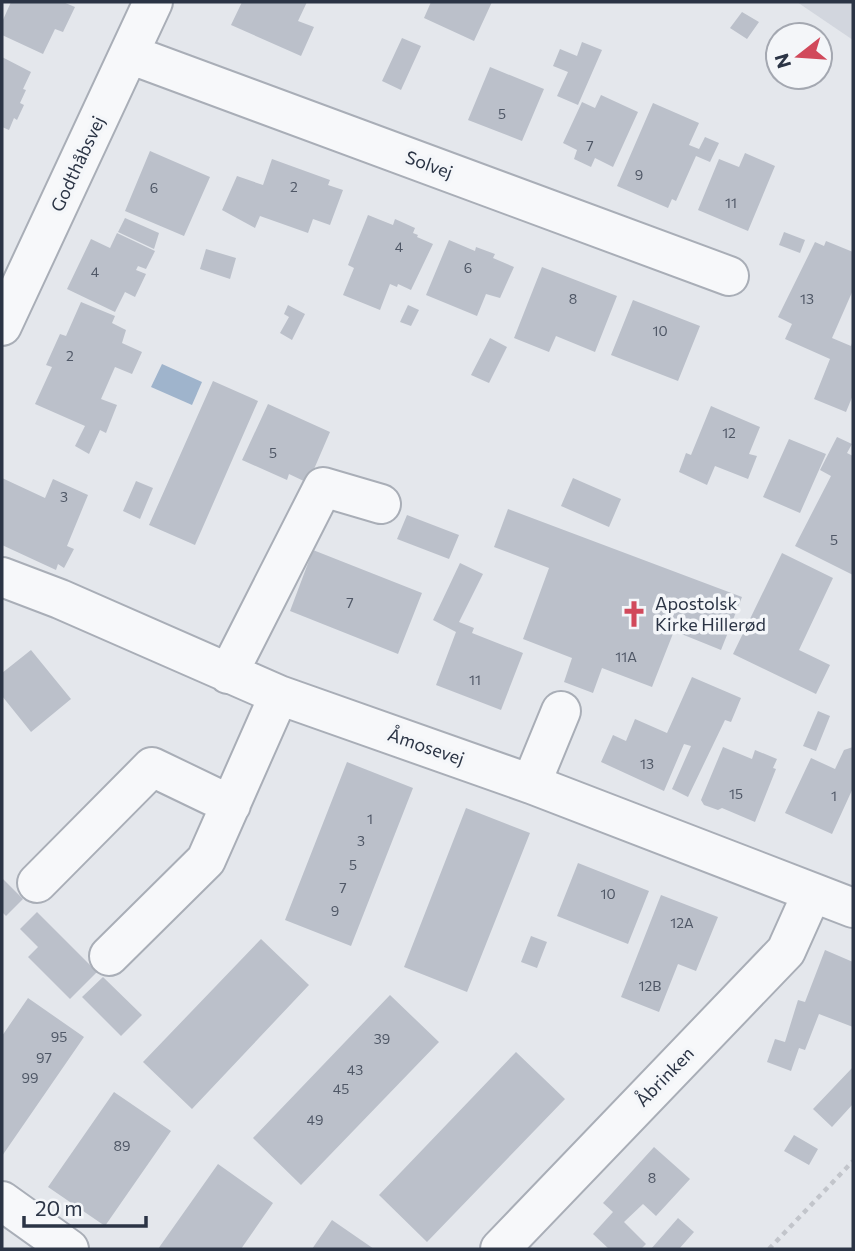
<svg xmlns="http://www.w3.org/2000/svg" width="855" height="1251" viewBox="0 0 855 1251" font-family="Commissioner,sans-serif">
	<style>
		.built { fill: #d2d6de }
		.water { fill: #9fb4cc }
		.building { fill: #bbc0ca }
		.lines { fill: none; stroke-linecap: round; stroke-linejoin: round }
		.minor-casing { stroke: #a9aeb7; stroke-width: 42 }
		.path { stroke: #c2c5cb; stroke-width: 4.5; stroke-dasharray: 5 5; stroke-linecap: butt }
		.minor { stroke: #f7f8fa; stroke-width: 38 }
		.labels { text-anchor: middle; stroke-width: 7; stroke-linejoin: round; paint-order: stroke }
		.number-label { font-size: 14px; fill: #4f5766 }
		.street-label { font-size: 18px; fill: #2b3445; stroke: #f4f6f9 }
		.poi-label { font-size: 18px; fill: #2b3445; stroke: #f4f6f9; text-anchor: start }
	</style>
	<rect width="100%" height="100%" fill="#e4e7ec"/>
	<path class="built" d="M797 2H853V40Z"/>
	<path class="water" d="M162 364 202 382 192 405 151 387Z"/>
	<path class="building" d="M11 2H63L75 7 63 32 55 29 43 54 2 35V22Z
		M242 2H307L298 21 314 27 301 56 231 25Z
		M431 2H492L474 41 424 18Z
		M742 12 759 22 747 39 730 28Z
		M402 38 421 46 401 90 382 81Z
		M582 42 602 50 578 105 557 96 568 72 553 66 560 49 577 56Z
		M2 57 31 72 23 89 26 90 20 103 24 105 17 120 14 118 9 130 2 127Z
		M490 67 544 89 522 141 468 120Z
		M601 95 638 112 613 167 595 158 591 167 574 159 577 150 563 143 582 102 595 108Z
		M653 103 699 123 689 145 699 149 705 137 719 143 710 162 696 156 676 201 672 199 668 208 617 186Z
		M150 151 210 177 184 236 125 211Z
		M745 153 775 166 748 231 698 210 719 159 739 167Z
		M272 159 330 180 328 185 343 190 330 225 313 219 308 233 260 216 255 228 222 210 237 176 263 185Z
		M368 215 393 225 395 219 415 228 413 233 418 235 417 237 433 244 411 290 398 284 397 287 390 284 380 310 343 295 354 268 348 265Z
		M125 218 159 233 154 249 118 232Z
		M784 232 805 240 800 253 779 245Z
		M117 233 155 251 146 269 138 266 136 270 146 274 135 297 125 292 115 312 67 289 91 239 110 248Z
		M449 240 475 251 476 247 495 254 493 258 514 267 500 298 486 294 477 316 426 295Z
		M826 241 853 252V290L832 338 851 346 853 340V395L846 412 814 399 830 359 785 339 792 324 778 317 815 242 824 246Z
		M206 249 236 258 230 279 200 269Z
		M542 267 617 296 595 352 556 336 549 352 514 338Z
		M633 300 700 326 678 381 611 355Z
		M81 302 115 316 112 323 126 330 122 343 142 352 132 374 115 367 101 399 117 405 106 433 100 430 89 454 75 446 85 426 35 404 52 367 46 365 60 334 66 336Z
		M288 305 305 314 292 340 280 333 289 317 284 314Z
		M408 305 419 310 411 326 400 322Z
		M490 338 507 347 489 383 471 375Z
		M213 381 258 401 195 545 149 525Z
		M268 404 330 432 308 483 289 474 287 480 242 460Z
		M711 406 760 427 749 454 757 456 748 479 715 466 707 485 679 472 686 453 691 455Z
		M837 437 852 444 847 453 853 456V575L795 546 831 476 820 470Z
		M789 439 826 454 800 513 763 497Z
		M2 478 45 498 53 479 88 495 67 546 74 549 64 568 58 564 56 570 2 545Z
		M573 478 621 499 609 527 561 506Z
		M136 481 153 488 140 519 123 511Z
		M508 509 742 597 721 650 674 631 652 687 602 668 593 693 564 682 572 658 523 639 549 568 494 547Z
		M407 515 459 535 449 559 397 539Z
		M313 550 422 593 398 654 290 611Z
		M782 553 833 578 799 650 830 665 816 694 733 654Z
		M460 563 483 574 459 622 474 628 472 633 523 653 501 710 436 685 456 632 433 620Z
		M31 650 71 699 31 732 2 696V673Z
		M692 677 741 698 731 722 725 720 688 797 672 789 691 746 684 744 664 791 601 762 613 735 626 741 635 719 667 733Z
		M818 711 830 716 816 751 803 746Z
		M723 747 752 759 755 750 777 759 773 768 776 769 755 822 722 808 718 810 704 805 701 800Z
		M853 747V788L832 834 785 813 811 758 835 769 844 750Z
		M347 762 413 788 351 946 285 920Z
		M466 808 530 833 467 992 404 967Z
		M578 863 649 891 628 944 557 916Z
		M2 878 23 899 6 916 2 912Z
		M661 895 718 917 696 971 678 964 659 1012 621 997Z
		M37 912 97 972 70 999 28 957 38 947 20 929Z
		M531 936 547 942 537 968 521 962Z
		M261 939 309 985 192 1109 143 1062Z
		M825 950 853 962V1027L819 1014 805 1050 799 1048 791 1071 767 1062 775 1039 785 1042 798 1000 805 1002Z
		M103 977 142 1015 121 1036 82 997Z
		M390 995 439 1042 301 1185 253 1138Z
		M28 998 84 1037 2 1156V1036Z
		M516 1052 565 1099 427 1242 379 1195Z
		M853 1067V1104L832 1127 813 1109Z
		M114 1092 171 1131 105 1226 48 1187Z
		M794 1135 818 1149 809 1165 784 1151Z
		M654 1147 690 1179 656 1216 643 1204 624 1222 646 1244 641 1249H609L593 1234 613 1212 603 1203Z
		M218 1164 273 1203 241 1249H158Z
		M678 1218 694 1232 679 1249H651Z
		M332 1220 374 1249H312Z"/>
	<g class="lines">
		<defs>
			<path id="minor" d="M129 54 729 276
				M2 326 153 2
				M2 577 60 599 279 695 531 784 853 908
				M228 674 323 487 381 504
				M531 784 561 711
				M37 883 152 767 231 805
				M109 956 206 860 279 695
				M2 1201 69 1249
				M500 1249 786 951 812 893"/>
		</defs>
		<use href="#minor" class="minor-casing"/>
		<path class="path" d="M769 1249 853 1161"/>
		<use href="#minor" class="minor"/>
	</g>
	<defs>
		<symbol id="church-bare" viewBox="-9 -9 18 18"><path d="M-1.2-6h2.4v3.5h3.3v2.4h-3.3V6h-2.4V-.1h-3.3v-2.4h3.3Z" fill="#d1495b" stroke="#f4f6f9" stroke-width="2.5" paint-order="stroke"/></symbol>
	</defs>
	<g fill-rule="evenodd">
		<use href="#church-bare" x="615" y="595" width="38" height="38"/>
	</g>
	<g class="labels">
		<g class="number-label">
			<text x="502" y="119">5</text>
			<text x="590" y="151">7</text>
			<text x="639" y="180">9</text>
			<text x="294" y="192">2</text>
			<text x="154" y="193">6</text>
			<text x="731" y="208">11</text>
			<text x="399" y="252">4</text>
			<text x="468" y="273">6</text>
			<text x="95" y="277">4</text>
			<text x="573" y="304">8</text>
			<text x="807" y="304">13</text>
			<text x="660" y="336">10</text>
			<text x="70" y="361">2</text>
			<text x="729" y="438">12</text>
			<text x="273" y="458">5</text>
			<text x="64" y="502">3</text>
			<text x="834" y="545">5</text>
			<text x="350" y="608">7</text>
			<text x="626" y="662">11A</text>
			<text x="475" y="685">11</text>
			<text x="647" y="769">13</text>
			<text x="736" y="799">15</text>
			<text x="834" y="801">1</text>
			<text x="370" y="824">1</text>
			<text x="361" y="846">3</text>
			<text x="353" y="870">5</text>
			<text x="343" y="893">7</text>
			<text x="608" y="899">10</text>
			<text x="335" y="916">9</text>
			<text x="682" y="928">12A</text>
			<text x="650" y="991">12B</text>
			<text x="59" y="1042">95</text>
			<text x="382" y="1044">39</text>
			<text x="44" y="1063">97</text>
			<text x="355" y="1075">43</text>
			<text x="30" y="1083">99</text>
			<text x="341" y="1094">45</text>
			<text x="315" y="1125">49</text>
			<text x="122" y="1151">89</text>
			<text x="652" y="1183">8</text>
		</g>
		<g class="street-label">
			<text transform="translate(78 164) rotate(-65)" y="6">Godthåbsvej</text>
			<text transform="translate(429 165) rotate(20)" y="6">Solvej</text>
			<text transform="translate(426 747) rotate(19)" y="6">Åmosevej</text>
			<text transform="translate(665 1077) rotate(-46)" y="6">Åbrinken</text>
		</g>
		<g class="poi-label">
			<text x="655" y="610">Apostolsk<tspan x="655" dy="21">Kirke Hillerød</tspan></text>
		</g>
	</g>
	<rect width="855" height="1251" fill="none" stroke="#2b3445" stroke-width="7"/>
	<g transform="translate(799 56) rotate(253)"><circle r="33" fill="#f4f6f9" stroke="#a4a8b1" stroke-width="2"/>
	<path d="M0-5L12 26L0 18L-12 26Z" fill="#d1495b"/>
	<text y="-10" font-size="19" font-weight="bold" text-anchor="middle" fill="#2b3445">N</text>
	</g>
	<path d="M24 1216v10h122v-10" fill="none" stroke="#2b3445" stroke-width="3.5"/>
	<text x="35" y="1216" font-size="21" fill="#2b3445" stroke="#f4f6f9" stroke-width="5" paint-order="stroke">20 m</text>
</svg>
